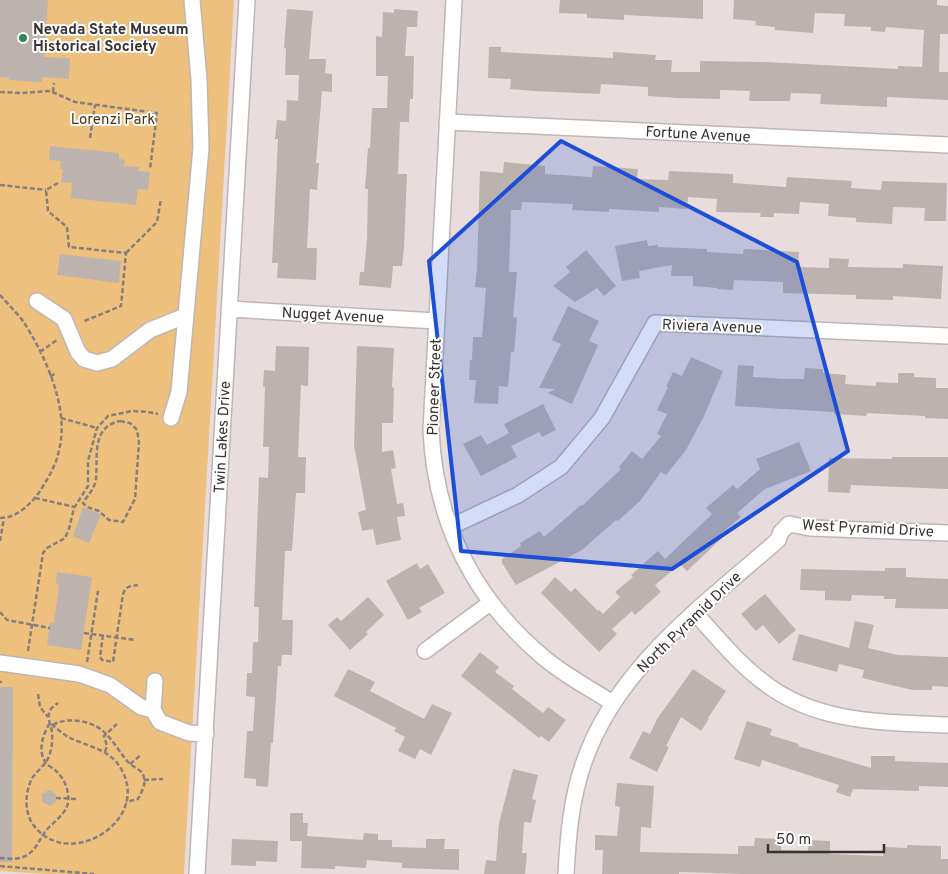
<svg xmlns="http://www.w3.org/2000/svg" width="948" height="874" viewBox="0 0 948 874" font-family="Overpass,sans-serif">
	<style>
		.green { fill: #edc07d }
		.building { fill: #bcb3ae }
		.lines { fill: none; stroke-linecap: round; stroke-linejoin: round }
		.minor-casing { stroke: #bfb5b4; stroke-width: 18 }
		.path { stroke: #877f7e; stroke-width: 2.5; stroke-dasharray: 5 2.5; stroke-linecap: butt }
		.minor { stroke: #fff; stroke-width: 15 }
		.marked { fill: #1d4ed8; fill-opacity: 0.2; stroke: #1d4ed8; stroke-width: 4; stroke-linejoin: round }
		.poi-dot { fill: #348657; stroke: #fff; stroke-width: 2 }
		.labels { text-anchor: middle; stroke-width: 4; stroke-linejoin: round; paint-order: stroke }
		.poi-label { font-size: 15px; font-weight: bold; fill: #363231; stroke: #fff; text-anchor: start }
		.park-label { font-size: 15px; fill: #4c3612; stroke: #fff }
		.street-label { font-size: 15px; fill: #363231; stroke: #fff }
	</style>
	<rect width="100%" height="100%" fill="#e8dddc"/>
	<path class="green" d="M0 0H234L184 874H46L0 871Z"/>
	<path class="building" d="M0 0H48L44 57 70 58 69 79 42 77V82L9 80V78L0 77Z
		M560 0H703V19L624 15V20L587 18V14L559 13Z
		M734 0H937V5L948 6V34H940L939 72H948V100L887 97V107L820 104 821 94 791 93 790 101H749L750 91 720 90V99L677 98 648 96V87L601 84 600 94 534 91 510 89 511 79 488 78 489 47H501V52L613 58V52L656 55 655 60H672L671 72H700V61L767 62 898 69V66L922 67 924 30 886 27 885 32 871 31V27L844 26 845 14 815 13 813 33 775 30V27L755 25 756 21 733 19Z
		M287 9 313 11 309 59H326L325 73 332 74V92L322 91 316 163H319L317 190 310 189 307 248H317L316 280 277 278 278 263H272L278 139H275L277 120 286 121 287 100 298 101 299 75H285L286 48H284Z
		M394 9 418 11 417 27H407L405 56H414L413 99H410L409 122H400L398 174H407L404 248 402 266H393L391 288 359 285 360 272H364L367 238 368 189H365L368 148H370L372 108H387L388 76H376V36L382 37 383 12 394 13Z
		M50 146 119 153V159L125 160 124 166 139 167V171L150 172 148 190 138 189 136 205 71 198 72 183 61 182 63 169H60L61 161 49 160Z
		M504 162 545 166V174L592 177 593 166 638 169 637 179 668 180 669 171 733 174V183L786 187 787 177 852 181 851 188 881 190 882 181 947 183 946 221H924L925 208 893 207 892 224 856 222V218L828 216 829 204 800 202 799 214 774 213V217H760L761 213 716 212 717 199 688 197 687 209 659 207V212L609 209V212L572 210 573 204 522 202 521 210H511L509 272H517L513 317 517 318 514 352H511L508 387 499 386 498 404 474 403 476 380H469L470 360H472L473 337H482L486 288 475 287 477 269 480 171 503 173Z
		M647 240 648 246 658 245V247L707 249V252L743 254 744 249 799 252 798 267 829 268V258L849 259 848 267 903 268V264L943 266 941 299 893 296V300L856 299V295L783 293V282L734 280 733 290 717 289V288L693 286V276H671L672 265 639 271 640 278 622 281 615 246Z
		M586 250 616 286 604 296 597 288 575 302 553 286 570 272 566 267Z
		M60 254 121 261 119 283 57 275Z
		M568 306 599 321 589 341 598 345 572 404 548 393 555 389 539 388 561 344 552 340Z
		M276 346 309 347 308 386 301 385 298 457H306L305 493H296L292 551H285L282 620H293L292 655H282L281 666H278L273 743H271L268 787 256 786V779L244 778 247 731H253L255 697 246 696 247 673H252L253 642H258L259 607H254L259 477 268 478 269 447H263L265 387H263L264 370 275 371Z
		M357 346 394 348 392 387 394 388 393 423H382V452L393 450 396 468 391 469 397 504 403 503 405 516 397 517 401 540 376 545 373 529 362 531 358 512 366 510 354 445Z
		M691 357 723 371 704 416 686 450 666 475 661 472 640 501 618 521 616 520 582 550 516 585 502 563V559L521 546 520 543 540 531 544 537 581 505 582 506 621 469 619 467 632 451 642 459 661 436 657 434 667 414 657 410 668 387H666L673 372 682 376Z
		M738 365 754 366 753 377 784 379H804L805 368 823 369V373L846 375 845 384 876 386V382L898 383V373H914V377L936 378V388H948V419L925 418V416L867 413 866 416 834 414V412L735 406Z
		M543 404 556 430 542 437 539 432 511 446 517 457 481 476 463 444 481 435 487 445 509 433 504 424Z
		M799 442 811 471 765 489 737 513 741 517 718 536 721 539 687 571 680 564 655 585 661 592 635 615 632 611 612 629 617 634 599 652 541 593 555 577 571 592 575 588 598 611 599 610 603 614 620 597 615 592 633 577 631 575 658 551 665 559 712 514 706 508 733 485 737 489 760 469 756 459Z
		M892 457H948V489L851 485 850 493 828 492 829 458 892 459Z
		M83 507 101 514 89 543 73 536Z
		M417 563 420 569 428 564 445 593 419 608 422 612 408 620 386 581Z
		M885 568H906V577L948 579V609L895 608 896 599H884V596L852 595 851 601 825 600V591L800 590 801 569 885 571Z
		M57 572 92 577 81 650 47 645 50 622 54 623 59 584H56Z
		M765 594 796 630 779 644 763 625 756 631 741 614Z
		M368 597 384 615 366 632 368 634 350 650 328 625 337 617 341 621Z
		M855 621 874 625 868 648 898 655 948 657V687L932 686V690H912L862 678 864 670 839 664 837 672 792 660 799 634 849 648Z
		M480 652 499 667 495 672 514 686 512 689 543 713 548 707 566 720 549 742 541 736 539 738 461 676Z
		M348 669 375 682 370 691 424 719 432 704 452 713 431 755 420 749 415 759 398 751 405 737 394 731 396 728 334 696Z
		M693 669 726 691 708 718 709 719 701 731 681 717 666 746 669 747 657 772 629 758 643 731 650 734 657 719Z
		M0 687H13L12 862H0Z
		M747 721 772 729 770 735 799 744 798 746 871 768V756H895V761L948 763V787L919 786V791L853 789 850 797 836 792 839 785 799 772 762 760 760 767 734 759Z
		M513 769 538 775 532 799 536 800 531 823 524 822 522 853H527L525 874H484L486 860 496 861 499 823Z
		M617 783 654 786 651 828 641 827 640 852 738 854V846H754L755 838 781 839V850L808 851 809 840 830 841V854L883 856 884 847 907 848V845L941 846V859H948V874H743L679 872V874H602L603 850H595V835L617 836 620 807 615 806Z
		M49 790 56 794V802L50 806 42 802V794Z
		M290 813H303V823H308L307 836 363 840 364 833 378 834V840H392V847L426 848V839H445L444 849H459V870L402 868V863L367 860 366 868 335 866V869L301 868 302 841H290Z
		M232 839 278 841 277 862 256 861V866L231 865Z"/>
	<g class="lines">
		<defs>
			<path id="minor" d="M454 0 431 430C435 521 473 598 543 657 564 675 589 688 613 703
				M447 122 948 145
				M37 301 64 319 78 352 84 359 97 363 112 359 150 330 185 316
				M229 309 437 321
				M171 418 179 392 201 148 199 79 192 0
				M450 527 518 495 561 467 602 418 655 323 948 336
				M695 613C716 636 737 662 762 681 816 724 883 722 948 725
				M425 651 490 603
				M0 663 79 674 110 685 141 707 153 710
				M155 681 153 710 160 722 189 733 206 734
				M197 874 247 0
				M566 874C568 837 571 800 583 765 615 668 704 605 778 540L781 532 789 524 810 528 948 533"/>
		</defs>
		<use href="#minor" class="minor-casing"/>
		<path class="path" d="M0 92 22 93 50 91 75 102 157 113 150 169
			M53 92 54 83
			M90 138 95 105
			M58 183 46 190 48 211 67 227 69 247 126 253 121 306 82 322
			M0 185 46 190
			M126 253 157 222 161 199
			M0 295C7 303 16 312 23 321 45 355 70 409 59 450 56 466 48 478 40 491 31 504 17 518 0 518
			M40 352 57 340
			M50 376 55 374
			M61 418 97 428
			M120 421 130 423 137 430 139 442 135 499 123 522 109 520 99 511 87 507 83 503C88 495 95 488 96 479 98 456 91 427 120 421Z
			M35 498 75 507
			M0 541 4 518
			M0 612 7 620 50 628
			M84 633 136 640
			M103 635 100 657 102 660 113 662 123 594C126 586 130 586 138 585
			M28 651 43 553 47 548 65 538 69 529 74 508 88 486V461L97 428 108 416 132 411 148 412 158 414
			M87 662 98 591
			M0 682H2
			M38 694 40 707 48 717
			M53 725C61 720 70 720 79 721 107 725 112 743 128 762 133 768 143 769 144 778 146 785 141 793 138 799L126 802
			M105 752 107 746 104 736 117 724
			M130 764 141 755
			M144 780 163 779
			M56 798 77 799
			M0 858C7 858 16 860 23 857 36 852 38 841 45 832 55 819 71 813 68 794 67 785 62 776 55 770 53 768 48 766 46 763 37 751 43 734 50 723 56 728 62 733 68 737 86 746 109 749 120 767 154 821 66 874 32 823 25 811 25 796 30 783 33 774 41 769 46 762 51 754 53 743 52 733 52 726 46 718 50 711 51 708 55 705 58 703
			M0 866 94 874"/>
		<use href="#minor" class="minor"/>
	</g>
	<path class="marked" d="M561 141 797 262 848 451 672 569 461 551 429 261Z"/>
	<circle class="poi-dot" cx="23" cy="38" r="5"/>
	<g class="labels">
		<g class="poi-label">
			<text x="33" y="34">Nevada State Museum<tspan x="33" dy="17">Historical Society</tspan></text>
		</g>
		<g class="park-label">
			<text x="113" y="124">Lorenzi Park</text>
		</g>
		<g class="street-label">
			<text transform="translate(698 134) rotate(3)" y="5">Fortune Avenue</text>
			<text transform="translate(333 315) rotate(3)" y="5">Nugget Avenue</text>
			<text transform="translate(712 326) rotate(2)" y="5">Riviera Avenue</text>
			<text transform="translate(434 387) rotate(-88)" y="5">Pioneer Street</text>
			<text transform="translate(222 437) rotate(-87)" y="5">Twin Lakes Drive</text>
			<text transform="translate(868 528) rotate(3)" y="5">West Pyramid Drive</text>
			<text transform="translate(689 622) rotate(-44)" y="5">North Pyramid Drive</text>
		</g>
	</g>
	<path d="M768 844v8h116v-8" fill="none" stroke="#363231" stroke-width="2.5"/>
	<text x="776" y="844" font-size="15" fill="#363231" stroke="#ffffff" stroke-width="4" paint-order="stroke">50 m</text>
</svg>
